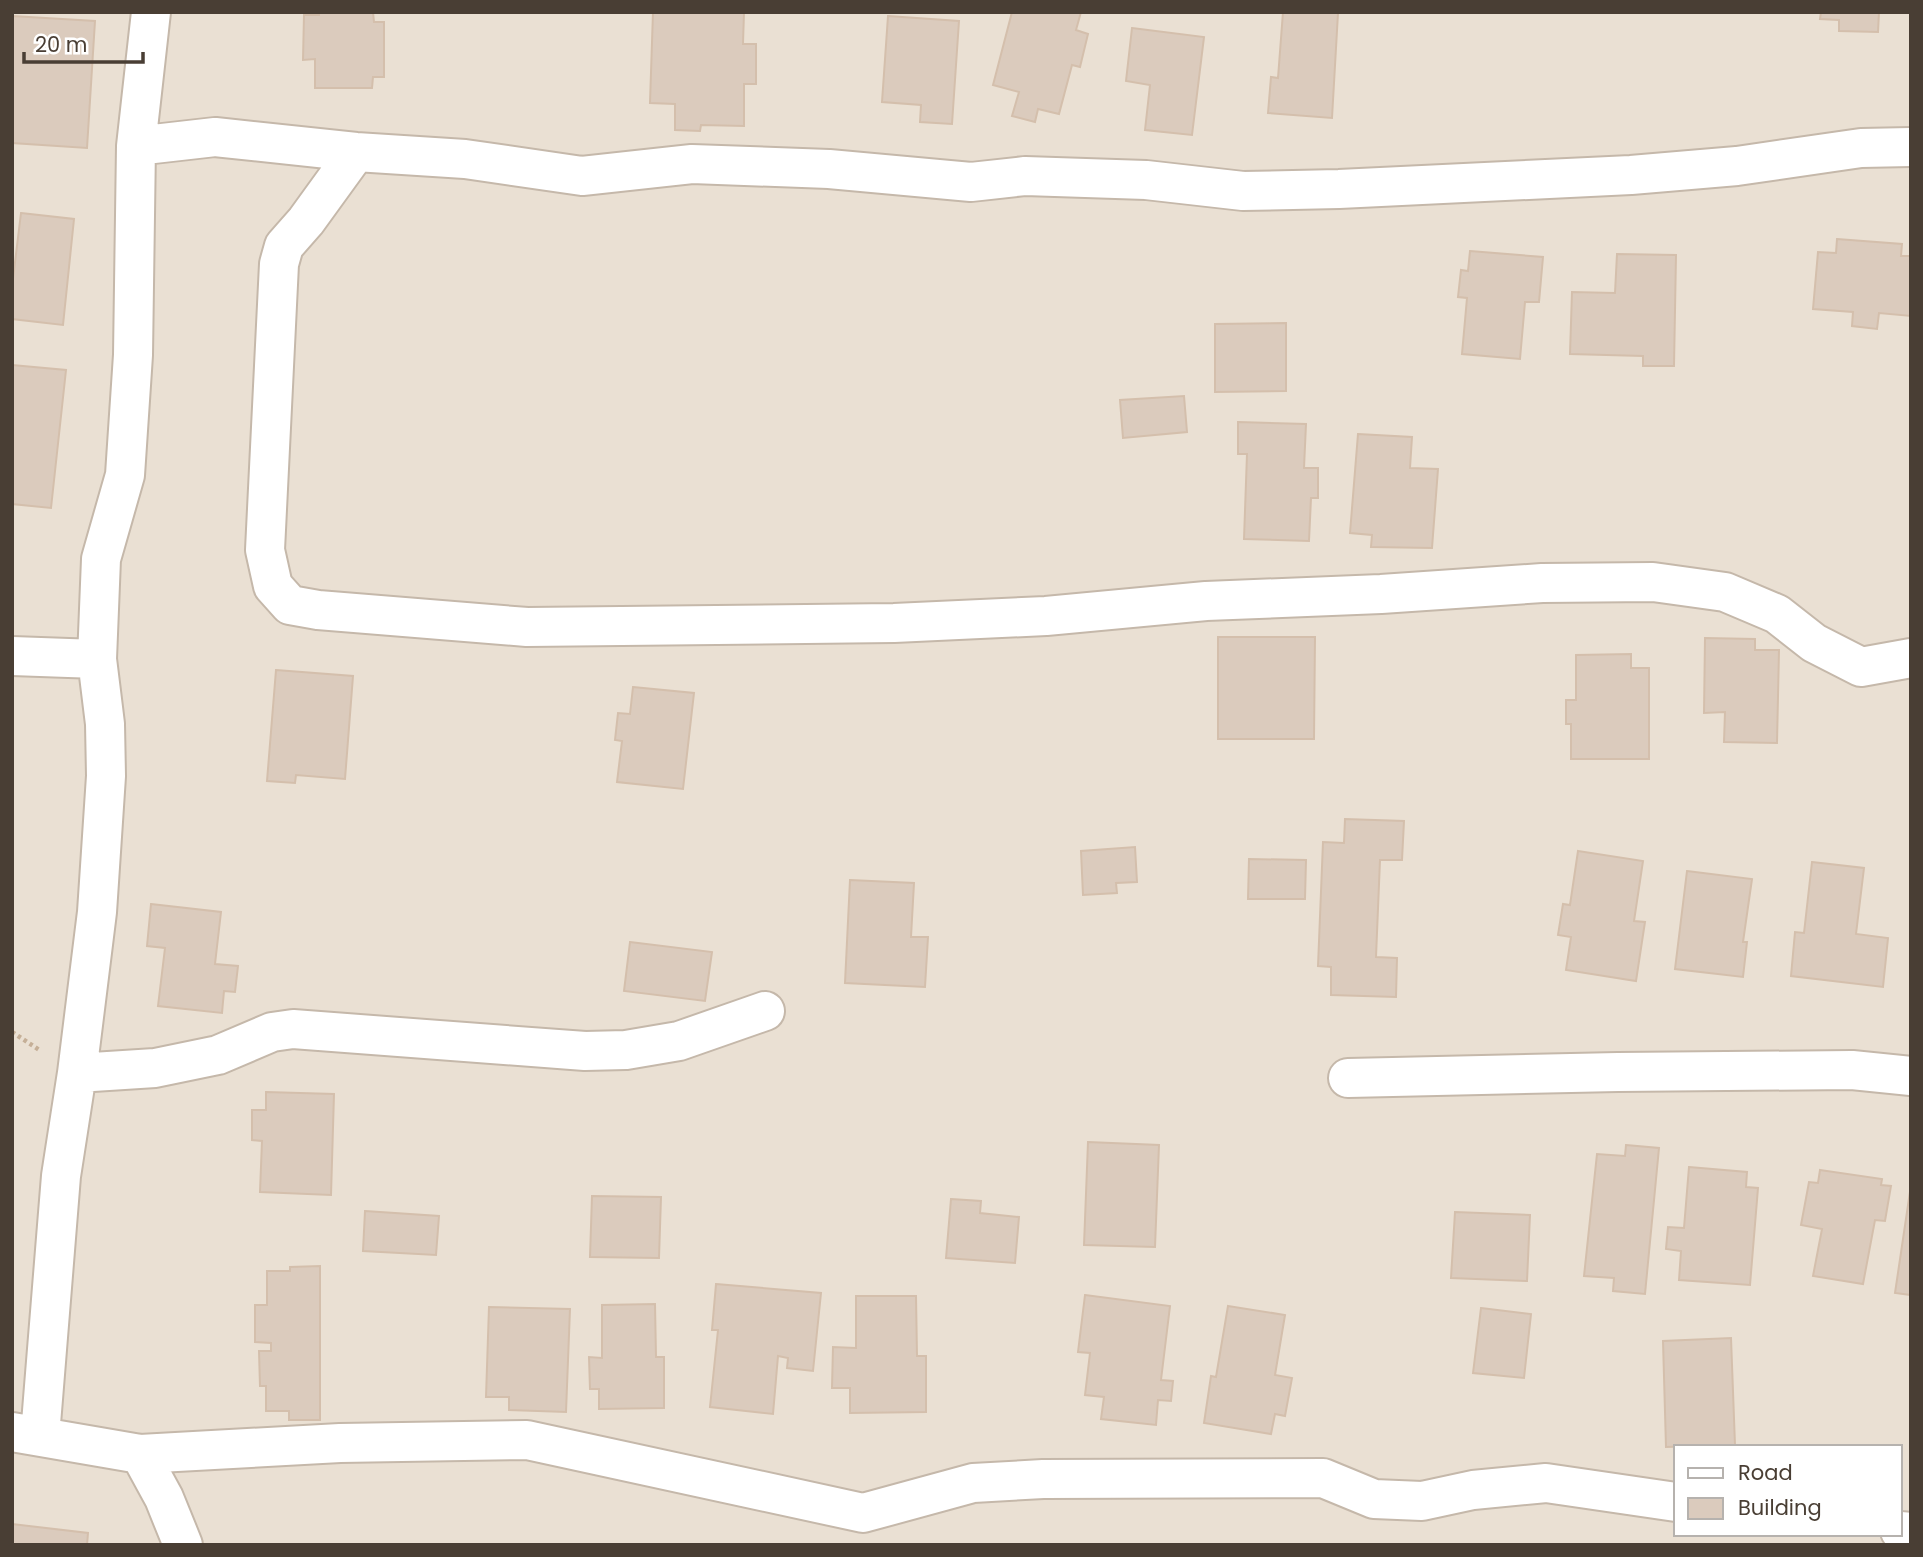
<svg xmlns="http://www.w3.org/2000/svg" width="1923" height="1557" viewBox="0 0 1923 1557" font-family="Poppins,sans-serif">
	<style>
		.residential { fill: #eae0d3; fill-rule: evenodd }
		.building { fill: #dbcbbd; stroke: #d4bfac; stroke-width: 2 }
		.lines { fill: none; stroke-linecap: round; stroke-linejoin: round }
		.street-casing { stroke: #c5b8aa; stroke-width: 42 }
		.path { stroke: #c5af97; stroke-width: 4.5; stroke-dasharray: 3.5 3.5; stroke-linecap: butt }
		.street { stroke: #fff; stroke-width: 38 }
	</style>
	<rect width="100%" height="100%" fill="#f5efe6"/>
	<path class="residential" d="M12 12H1911V1545H12ZM1676 1447H1900V1534H1676Z"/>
	<path class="building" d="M319 12H373L374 22H384V77H373L372 88H315V59L303 60 304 15H319Z
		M653 12H744L743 44H756V84H744V126L701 125 700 131 675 130V104L650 103Z
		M1012 12H1081L1076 30 1088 34 1080 67 1072 65 1059 114 1038 109 1035 122 1012 116 1019 92 993 85Z
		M1283 12 1338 13 1332 118 1268 113 1271 77 1278 78Z
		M1821 12H1879L1878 32 1839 31V20L1820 19Z
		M12 16 95 21 87 148 12 143Z
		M888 16 959 21 952 124 920 122 921 105 882 102Z
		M1132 28 1204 37 1192 135 1145 130 1150 85 1126 81Z
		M21 213 74 219 63 325 12 319V287Z
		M1837 239 1902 244 1901 256H1911V316L1879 313 1877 329 1852 326 1853 312 1813 309 1818 252 1836 253Z
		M1470 251 1543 257 1539 302H1525L1520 359 1462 354 1467 298 1458 297 1461 270 1468 271Z
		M1617 254 1676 255 1674 366H1643V356L1570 354 1572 292 1615 293Z
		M1286 323V391L1215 392V324Z
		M12 365 66 370 51 508 12 504Z
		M1184 396 1187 432 1123 438 1120 400Z
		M1238 422 1306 424 1304 468H1318V498H1311L1309 541 1244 539 1247 454H1238Z
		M1358 434 1412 437 1410 468 1438 469 1432 548 1371 547 1372 535 1350 533Z
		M1218 637H1315L1314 739H1218Z
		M1705 638 1755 639V650H1779L1777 743 1724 742 1725 712 1704 713Z
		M1631 654V668H1649V759H1571V724H1566V700H1576V655Z
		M276 670 353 676 345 779 296 775 295 783 267 781Z
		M633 687 694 693 683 789 617 782 622 741 615 740 618 713 630 714Z
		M1345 819 1404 821 1402 860H1380L1376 957 1397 958 1396 997 1331 995V967L1318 966 1323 842 1344 843Z
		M1135 847 1137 882 1116 883 1117 893 1083 895 1081 851Z
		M1578 851 1643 861 1634 921 1645 922 1636 981 1566 970 1571 937 1558 935 1563 904 1570 905Z
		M1249 859 1306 860 1305 899H1248Z
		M1812 862 1864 868 1856 934 1888 938 1883 987 1791 976 1795 932 1804 933Z
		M1687 871 1752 879 1743 942H1747L1743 977 1675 969Z
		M850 880 914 883 911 937H928L925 987 845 983Z
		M151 904 221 912 215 964 238 966 235 992 224 991 222 1013 158 1006 165 948 147 946Z
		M630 942 712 952 705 1001 624 991Z
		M266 1092 334 1094 331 1195 260 1192 262 1141 252 1140V1110H266Z
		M1088 1142 1159 1145 1155 1247 1084 1245Z
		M1626 1145 1659 1148 1645 1294 1613 1291 1614 1278 1584 1276 1597 1154 1625 1156Z
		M1689 1167 1747 1172 1746 1187 1758 1188 1750 1285 1679 1280 1681 1251 1666 1249 1668 1227 1684 1228Z
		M1820 1170 1882 1179 1881 1185 1891 1186 1885 1221 1875 1220 1863 1284 1813 1276 1822 1229 1801 1225 1809 1182 1818 1183Z
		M1911 1185V1295L1895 1293Z
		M592 1196 661 1197 659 1258 590 1257Z
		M951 1199 981 1201 980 1213 1019 1217 1015 1263 946 1258Z
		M365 1211 439 1216 436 1255 363 1251Z
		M1455 1212 1530 1215 1527 1281 1451 1278Z
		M320 1266V1420H289V1411H266V1386H260L259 1351H271V1343L255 1342V1305H267V1271H290V1267Z
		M716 1284 821 1293 813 1371 787 1368 788 1358 778 1356 773 1414 710 1407 718 1330H712Z
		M1085 1295 1170 1306 1161 1380 1173 1381 1171 1401 1158 1400 1156 1425 1101 1419 1104 1397 1085 1395 1090 1353 1078 1352Z
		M856 1296H916L917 1356H926V1412L850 1413V1388H832L833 1347 856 1348Z
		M655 1304 656 1357H664V1408L599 1409V1389H590L589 1357 602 1358V1305Z
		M1228 1306 1285 1315 1275 1375 1292 1378 1285 1416 1275 1414 1271 1434 1204 1423 1211 1376 1216 1377Z
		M489 1307 570 1309 566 1412 509 1410V1397H486Z
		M1481 1308 1531 1314 1524 1378 1473 1373Z
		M1731 1338 1735 1445 1666 1447 1663 1341Z
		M12 1524 88 1533 87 1545H12Z"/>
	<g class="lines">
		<defs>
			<path id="street" d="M151 12 136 146 215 137 356 152 465 159 582 176 692 164 829 169 971 182 1025 176 1146 180 1243 191 1339 189 1631 175 1737 166 1861 148 1911 147
				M136 146 133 355 125 475 101 559 97 659 105 724 106 776 97 912 77 1073 155 1068 218 1055 272 1032 293 1029 585 1051 626 1050 679 1041 765 1011
				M356 152 306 221 284 246 279 264 265 550 273 586 290 605 318 610 527 627 894 623 1046 616 1206 601 1381 594 1542 583 1653 582 1725 592 1777 614 1814 643 1861 667 1911 658
				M12 656 97 659
				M1348 1078 1618 1072 1852 1070 1911 1076
				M12 1432 140 1454 340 1443 527 1440 863 1513 973 1483 1043 1479 1323 1478 1374 1499 1422 1501 1473 1490 1546 1483 1676 1502
				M40 1436 61 1176 77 1073
				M140 1454 164 1498 183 1545
				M1900 1531 1911 1532"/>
		</defs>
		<use href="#street" class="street-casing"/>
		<path class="path" d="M12 1032 41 1051"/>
		<use href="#street" class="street"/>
	</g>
	<rect width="1923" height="1557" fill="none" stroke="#493e34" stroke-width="28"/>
	<rect x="1674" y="1445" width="228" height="91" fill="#ffffff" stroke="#b6b2ae" stroke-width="2"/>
	<rect x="1688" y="1468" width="35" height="10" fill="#ffffff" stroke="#b6b2ae" stroke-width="2"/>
	<text x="1738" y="1480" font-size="21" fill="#493e34">Road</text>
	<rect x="1688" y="1498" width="35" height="21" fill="#dbcbbd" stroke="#b6b2ae" stroke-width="2"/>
	<text x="1738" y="1515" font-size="21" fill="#493e34">Building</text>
	<path d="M24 52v10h119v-10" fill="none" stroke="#493e34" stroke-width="3.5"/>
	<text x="35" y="52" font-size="21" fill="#493e34" stroke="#ffffff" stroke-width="5" paint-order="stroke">20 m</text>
</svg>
